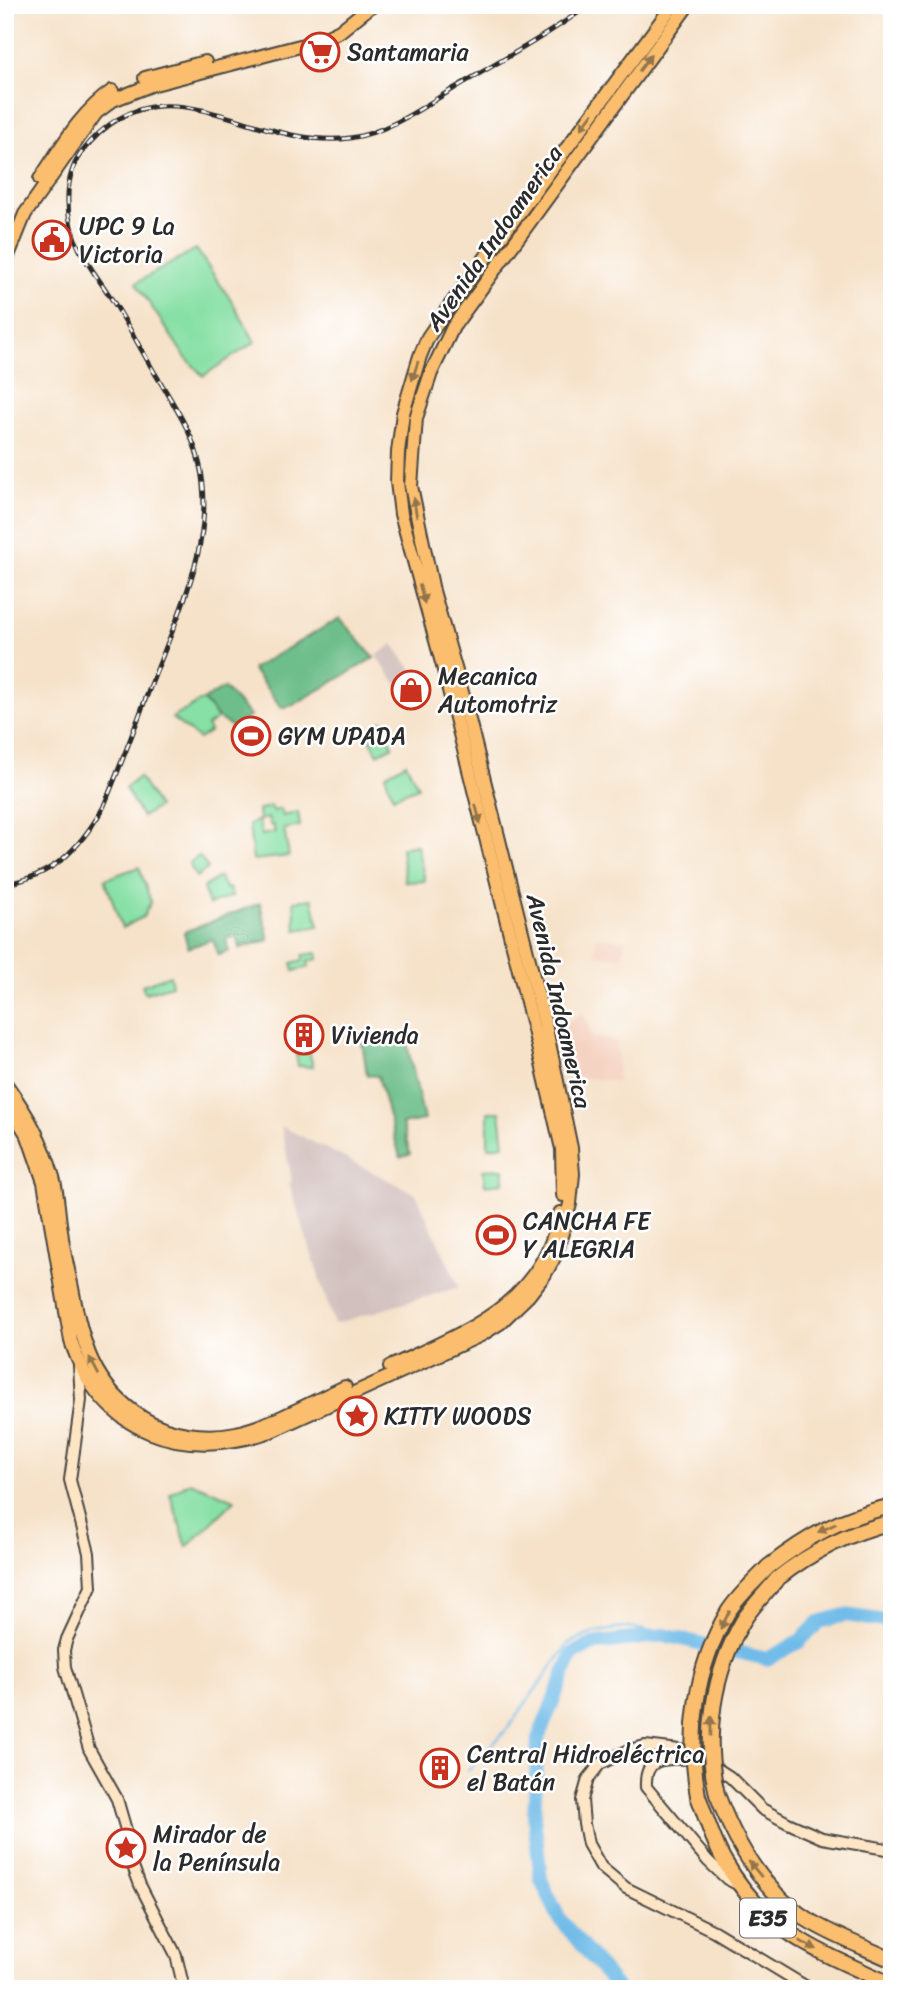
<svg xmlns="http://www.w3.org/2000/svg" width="897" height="1994" viewBox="0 0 897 1994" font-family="Sriracha,sans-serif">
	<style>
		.built { fill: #f5d3c2 }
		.industrial { fill: #d1c0bd }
		.green { fill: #87e0a5; stroke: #598668; stroke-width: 2 }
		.forest { fill: #6dbe8a; stroke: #4c745a; stroke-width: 2 }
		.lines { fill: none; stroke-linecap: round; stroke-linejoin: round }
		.stream { stroke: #6fbbe8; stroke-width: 2.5 }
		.river { stroke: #6fbbe8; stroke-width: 14 }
		.secondary-casing { stroke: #494643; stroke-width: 14 }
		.primary-casing { stroke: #494643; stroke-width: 16 }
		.highway-casing { stroke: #494643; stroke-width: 18 }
		.secondary { stroke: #fde5c5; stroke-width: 10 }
		.primary { stroke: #fbbe6e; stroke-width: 12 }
		.highway { stroke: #fbbe6e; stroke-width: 14 }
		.rail-casing { stroke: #2b2b2b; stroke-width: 5 }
		.rail { stroke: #fff; stroke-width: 2.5; stroke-dasharray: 8; stroke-linecap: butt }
		.highway-bridge-casing { stroke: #494643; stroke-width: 18; stroke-linecap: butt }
		.highway-bridge { stroke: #fbbe6e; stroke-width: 14 }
		.oneway { fill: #93744c }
		.labels { text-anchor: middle; stroke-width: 5; stroke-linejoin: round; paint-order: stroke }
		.shield { fill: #fff; stroke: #6b6b6b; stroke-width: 2 }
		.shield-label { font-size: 23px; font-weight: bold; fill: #2b2b2b }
		.poi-label { font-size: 24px; fill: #2b2b2b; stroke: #fff; text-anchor: start }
		.street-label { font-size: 24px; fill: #2b2b2b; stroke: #fff }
	</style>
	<rect width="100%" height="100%" fill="#fff"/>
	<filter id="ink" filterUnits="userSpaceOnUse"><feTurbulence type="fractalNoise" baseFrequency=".0143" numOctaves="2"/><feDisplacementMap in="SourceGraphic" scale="14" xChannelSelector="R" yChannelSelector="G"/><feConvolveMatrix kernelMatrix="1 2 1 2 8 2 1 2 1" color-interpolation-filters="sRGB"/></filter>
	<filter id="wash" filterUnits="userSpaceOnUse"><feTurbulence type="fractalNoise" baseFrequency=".00686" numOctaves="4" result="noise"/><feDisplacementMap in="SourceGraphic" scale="28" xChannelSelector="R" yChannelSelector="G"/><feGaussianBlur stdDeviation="1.57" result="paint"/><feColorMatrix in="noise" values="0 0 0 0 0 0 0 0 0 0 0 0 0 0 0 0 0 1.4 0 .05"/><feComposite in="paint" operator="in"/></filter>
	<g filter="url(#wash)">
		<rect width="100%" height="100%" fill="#f6e2c9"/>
		<path class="built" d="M596 937 625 940 622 958 595 954Z
			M583 1012 592 1037 617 1041V1082L558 1074 550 1034Z"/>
		<path class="industrial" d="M393 644 415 674 398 686 376 656Z
			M281 1126 416 1194 459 1287 334 1324 289 1183 292 1181Z"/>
		<path class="green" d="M196 249 233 303 255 342 203 376 185 357 136 283Z
			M203 700 218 718 207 726 210 731 199 739 172 718Z
			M382 721 393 746 378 754 366 731Z
			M406 763 418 787 393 797 385 775Z
			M139 777 158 807 142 817 125 788Z
			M271 806 273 811 281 809 283 816 298 812 300 826 284 829 289 856 253 860 249 825 258 820 262 835 275 832 273 825H270L268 818 259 820 258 810Z
			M417 845 425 881 405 882 401 848Z
			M199 856 208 868 196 877 189 863Z
			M139 867 151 902 143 917 122 928 105 879Z
			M219 877 226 889 229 888 232 896 209 905 203 888Z
			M312 899 319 926 296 930 294 901Z
			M317 953 318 959 308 961 309 967 294 971 292 963 303 960V955Z
			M170 975 172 985 145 993 142 985Z
			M309 1050 313 1067 298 1066 296 1055Z
			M488 1112H500L504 1145 488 1147Z
			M503 1169V1183L485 1185 483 1170Z
			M501 1220 509 1246 493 1253 482 1224Z
			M190 1482 235 1500 187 1547 170 1494Z"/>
		<path class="forest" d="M340 618 374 658 293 705 282 708 252 669Z
			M224 688 250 716 232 727 218 718 203 700Z
			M260 903 269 940 240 948 236 936 226 939 229 951 218 955 213 939 188 948 184 932Z
			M406 1039 424 1120 402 1124 410 1154 400 1157 378 1076 367 1075 362 1041Z"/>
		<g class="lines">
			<path class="stream" d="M468 1771 507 1729 569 1643 596 1632 630 1627 664 1635"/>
			<path class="river" d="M618 1989 559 1918 541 1880 534 1817 538 1739 572 1654 593 1644 664 1635 767 1659 799 1642 819 1622 845 1615 892 1622"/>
		</g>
	</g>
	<g filter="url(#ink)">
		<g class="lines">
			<defs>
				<path id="secondary" d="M79 1366 81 1400 70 1480 89 1553 91 1587 67 1639 64 1650 65 1667 89 1749 117 1799 128 1837 131 1861 140 1885 176 1955 184 1989
					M696 1758C672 1761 644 1751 646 1787L708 1861 727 1879 739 1885
					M810 1989 714 1931 626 1888 601 1867 588 1844 584 1824 582 1800 588 1779 600 1764 629 1750 645 1746 680 1750 699 1757 730 1777 762 1809 788 1823 822 1838 892 1850"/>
				<path id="primary" d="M145 78 205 62
					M40 179C61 148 80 113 112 91
					M5 263 25 214 96 113 113 100 151 85 319 41 340 31 372 5
					M5 1083C27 1114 42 1140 53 1177 58 1194 58 1213 61 1230 63 1250 68 1269 72 1288 82 1343 93 1387 143 1418 170 1435 206 1439 236 1433 272 1425 311 1402 345 1387
					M5 1099 28 1136 44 1182 71 1341C101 1434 183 1461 271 1431L481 1335 500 1323 528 1296 545 1274 556 1254 570 1204 573 1174 571 1148 545 1024 463 696 433 591 411 486 416 418 431 373 453 327 688 5
					M563 1195 562 1149 534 1030 444 670 401 514 397 482 398 452 403 413 420 356 428 337 446 311 673 5
					M390 1367C466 1331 541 1306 560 1213"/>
				<path id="highway" d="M768 1567C808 1536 842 1517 892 1506
					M777 1579C812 1551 848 1533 892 1522
					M717 1794C735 1843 762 1891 808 1920 834 1936 864 1947 892 1960
					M698 1796C706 1817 713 1842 725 1862 768 1935 819 1951 892 1985"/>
			</defs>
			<use href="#secondary" class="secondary-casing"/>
			<use href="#primary" class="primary-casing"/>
			<use href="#highway" class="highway-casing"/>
			<use href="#secondary" class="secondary"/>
			<use href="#primary" class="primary"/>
			<use href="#highway" class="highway"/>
			<defs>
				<path id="rail" d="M5 884C54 876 79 849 103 808 121 765 137 721 154 677 184 600 228 514 188 431 178 410 165 390 153 370 139 346 126 321 111 298 101 282 89 267 80 250 65 222 62 178 82 152 162 49 252 152 350 138 387 133 421 108 453 89 499 62 546 36 589 5"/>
			</defs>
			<use href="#rail" class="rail-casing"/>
			<use href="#rail" class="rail"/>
			<defs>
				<path id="highway-bridge" d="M717 1794C703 1736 713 1673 743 1621 752 1606 766 1593 777 1579
					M698 1796C687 1733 695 1668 728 1612 738 1596 755 1581 768 1567"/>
			</defs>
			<use href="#highway-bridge" class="highway-bridge-casing"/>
			<use href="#highway-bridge" class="highway-bridge"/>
		</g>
		<defs><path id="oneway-solid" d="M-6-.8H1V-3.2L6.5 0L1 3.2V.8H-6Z" transform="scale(1.75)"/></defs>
		<g class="oneway">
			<use href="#oneway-solid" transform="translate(645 63) rotate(-54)"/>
			<use href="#oneway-solid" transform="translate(587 121) rotate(127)"/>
			<use href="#oneway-solid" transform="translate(415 371) rotate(108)"/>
			<use href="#oneway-solid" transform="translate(415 507) rotate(-100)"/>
			<use href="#oneway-solid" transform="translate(422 594) rotate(75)"/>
			<use href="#oneway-solid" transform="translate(478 814) rotate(76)"/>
			<use href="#oneway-solid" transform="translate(94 1366) rotate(-118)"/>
			<use href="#oneway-solid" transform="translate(827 1528) rotate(155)"/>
			<use href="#oneway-solid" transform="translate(725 1620) rotate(117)"/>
			<use href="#oneway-solid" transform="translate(711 1726) rotate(-89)"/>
			<use href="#oneway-solid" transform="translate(755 1869) rotate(-129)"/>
			<use href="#oneway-solid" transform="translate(808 1945) rotate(26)"/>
		</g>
	</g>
	<defs>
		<symbol id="supermarket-ring" viewBox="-11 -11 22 22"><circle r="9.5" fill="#fff" stroke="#c8321e" stroke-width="1.5"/><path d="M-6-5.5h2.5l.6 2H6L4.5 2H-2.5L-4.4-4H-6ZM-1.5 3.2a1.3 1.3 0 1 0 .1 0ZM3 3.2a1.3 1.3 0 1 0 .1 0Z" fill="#c8321e"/></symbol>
		<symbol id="civic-ring" viewBox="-11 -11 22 22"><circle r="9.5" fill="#fff" stroke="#c8321e" stroke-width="1.5"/><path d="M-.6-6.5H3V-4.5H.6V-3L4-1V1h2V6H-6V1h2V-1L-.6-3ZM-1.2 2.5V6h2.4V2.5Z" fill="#c8321e"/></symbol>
		<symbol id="shop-ring" viewBox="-11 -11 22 22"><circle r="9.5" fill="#fff" stroke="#c8321e" stroke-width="1.5"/><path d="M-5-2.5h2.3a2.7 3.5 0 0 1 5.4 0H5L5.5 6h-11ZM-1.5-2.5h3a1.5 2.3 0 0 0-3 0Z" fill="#c8321e"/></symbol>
		<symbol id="stadium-ring" viewBox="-11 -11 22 22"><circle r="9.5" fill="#fff" stroke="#c8321e" stroke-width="1.5"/><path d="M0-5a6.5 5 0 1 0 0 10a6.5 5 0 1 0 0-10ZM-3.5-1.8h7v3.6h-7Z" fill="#c8321e"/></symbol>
		<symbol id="building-ring" viewBox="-11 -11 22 22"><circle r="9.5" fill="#fff" stroke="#c8321e" stroke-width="1.5"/><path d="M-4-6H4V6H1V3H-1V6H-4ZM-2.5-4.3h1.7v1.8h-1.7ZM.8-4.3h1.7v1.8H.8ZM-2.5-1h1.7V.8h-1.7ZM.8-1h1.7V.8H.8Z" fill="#c8321e"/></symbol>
		<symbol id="sight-ring" viewBox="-11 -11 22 22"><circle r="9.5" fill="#fff" stroke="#c8321e" stroke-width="1.5"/><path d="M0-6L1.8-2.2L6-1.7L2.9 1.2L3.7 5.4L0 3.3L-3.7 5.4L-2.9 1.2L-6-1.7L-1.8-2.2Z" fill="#c8321e"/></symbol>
	</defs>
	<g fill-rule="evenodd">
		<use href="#supermarket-ring" x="298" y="30" width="44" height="44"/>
		<use href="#civic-ring" x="30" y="218" width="44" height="44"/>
		<use href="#shop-ring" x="389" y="668" width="44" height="44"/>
		<use href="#stadium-ring" x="229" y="714" width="44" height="44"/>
		<use href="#building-ring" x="282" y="1013" width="44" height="44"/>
		<use href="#stadium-ring" x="474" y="1213" width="44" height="44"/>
		<use href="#sight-ring" x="335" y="1394" width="44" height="44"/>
		<use href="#building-ring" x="418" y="1746" width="44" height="44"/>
		<use href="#sight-ring" x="104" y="1826" width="44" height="44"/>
	</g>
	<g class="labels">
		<rect class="shield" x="740" y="1898.5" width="56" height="39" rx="5"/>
		<g class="shield-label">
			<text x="768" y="1926">E35</text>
		</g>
		<g class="poi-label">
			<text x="347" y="60">Santamaria</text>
			<text x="79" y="234">UPC 9 La<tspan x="79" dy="28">Victoria</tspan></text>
			<text x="438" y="684">Mecanica<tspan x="438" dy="28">Automotriz</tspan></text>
			<text x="278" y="744">GYM UPADA</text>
			<text x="331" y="1043">Vivienda</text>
			<text x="523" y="1229">CANCHA FE<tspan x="523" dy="28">Y ALEGRIA</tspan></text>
			<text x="384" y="1424">KITTY WOODS</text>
			<text x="467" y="1762">Central Hidroeléctrica<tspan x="467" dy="28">el Batán</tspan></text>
			<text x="153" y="1842">Mirador de<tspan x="153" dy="28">la Península</tspan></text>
		</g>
		<g class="street-label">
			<text transform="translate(494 238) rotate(-55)" y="8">Avenida Indoamerica</text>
			<text transform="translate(559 1001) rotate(77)" y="8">Avenida Indoamerica</text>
		</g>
	</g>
	<rect width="897" height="1994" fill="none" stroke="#fff" stroke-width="28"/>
</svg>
